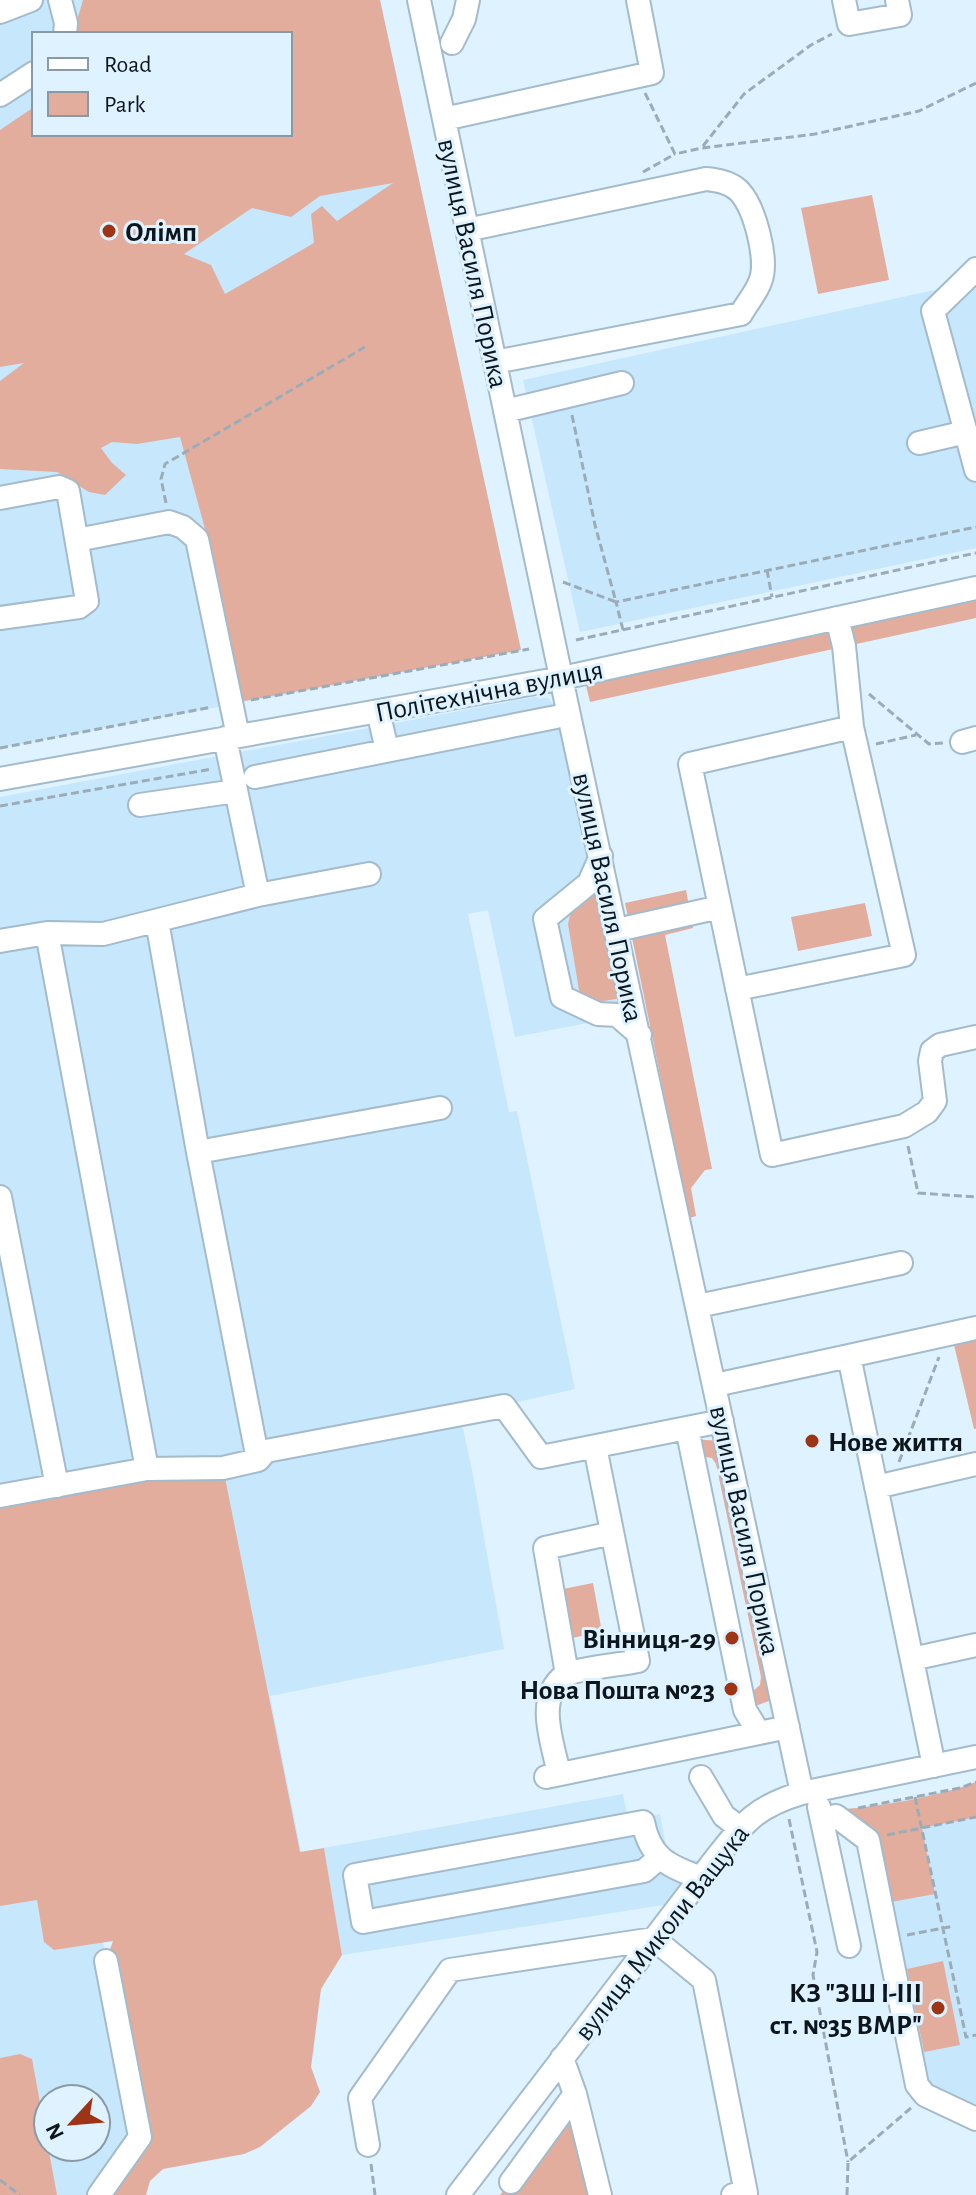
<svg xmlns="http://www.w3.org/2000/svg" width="976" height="2195" viewBox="0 0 976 2195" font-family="'Alegreya Sans',sans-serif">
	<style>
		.built { fill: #c7e7fd; fill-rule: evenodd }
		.green { fill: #e3ad9d; fill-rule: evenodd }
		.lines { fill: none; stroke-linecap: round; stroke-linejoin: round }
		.minor-casing { stroke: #a3bbcb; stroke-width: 26 }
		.path { stroke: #9cacb7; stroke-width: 3; stroke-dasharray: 8 4; stroke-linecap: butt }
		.minor { stroke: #fff; stroke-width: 22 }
		.poi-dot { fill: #9c3415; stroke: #def2ff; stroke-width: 3 }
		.labels { text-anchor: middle; stroke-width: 6; stroke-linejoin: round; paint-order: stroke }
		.poi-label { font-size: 28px; font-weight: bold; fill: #0d161c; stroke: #def2ff; text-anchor: end }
		.street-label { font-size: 28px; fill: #0d161c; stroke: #def2ff }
	</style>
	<rect width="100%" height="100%" fill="#def2ff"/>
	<path class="built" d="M0 0H380L521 650 0 748ZM34 34H290V134H34Z
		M976 281V548L580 632 523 380Z
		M534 697 548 698 560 712 623 1009 598 1021 515 1037 488 910 468 914 509 1112 517 1111 575 1389 460 1415 472 1470 504 1649 270 1696 301 1852 93 1889 140 2137 99 2195H20L0 2180V797ZM48 2099H96V2147H48Z
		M976 1782V2119L925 2095 861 1808 960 1788Z
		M623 1794 628 1820 660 1814 668 1858 713 1862 683 1902 342 1955 324 1848Z"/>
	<path class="green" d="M83 0H380L521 650 233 703 208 540 180 437 137 444 112 442 101 448 112 463 126 475 105 495 89 492 57 472 0 469V381L24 363 0 367V130L34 107V134H290V34H73ZM393 183 337 221 322 206 311 214 314 243 225 294 211 265 184 254 252 208 291 217 320 196Z
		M872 195 889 280 818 294 801 208Z
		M976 588V618L590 702 583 673Z
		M686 890 693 928 665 935 712 1169 705 1170 691 1188 696 1216 689 1218 625 903Z
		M601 894 622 998 597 1002 585 1000 579 990 568 924 570 915 594 895Z
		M865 903 872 936 798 951 791 917Z
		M976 1339V1429H974L954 1345Z
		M690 1439 721 1441 774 1699 745 1710 743 1700 760 1685 761 1677 716 1464 712 1458 693 1455Z
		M223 1468 300 1852 324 1848 342 1955 321 1989 311 2067 320 2092 311 2106 260 2147 244 2154 163 2169 150 2181 146 2195H99L140 2137 106 1961 113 1941 54 1950 44 1942 37 1900 0 1906V1496Z
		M593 1583 602 1632 572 1638 563 1589Z
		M976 1782V1817L922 1828 935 1894 880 1904 868 1840 833 1810C878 1807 934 1798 976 1782Z
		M943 1961 960 2045 924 2052 907 1969Z
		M20 2054 32 2059 57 2195H0V2058Z
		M573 2102 595 2195H500L504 2190 519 2185 543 2158V2147Z"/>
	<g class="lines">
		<defs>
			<path id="minor" d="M60 0 66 23 65 34
				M419 0 567 706 802 1793
				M844 0 849 24 900 15 897 0
				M0 12 31 0
				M452 43 464 19 468 0
				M0 95 34 73
				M444 119 652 73 638 0
				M467 230 706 179C718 180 732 183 740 192 755 209 769 261 760 282 756 293 747 303 741 314L495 362
				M976 269 933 311 976 470
				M505 411 622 383
				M919 443 966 432
				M0 498 59 487 68 491 87 601 79 607 0 618
				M77 540 169 522 183 527 197 539 238 736
				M837 618 844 646 852 727 690 764 772 1155 904 1126 927 1112 935 1101 930 1061 932 1051 940 1045 976 1037
				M378 711 387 750
				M225 738 258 895
				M962 742 976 738
				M255 777 556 717
				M0 779 562 678 976 588
				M140 805 236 791
				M601 856 589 883 545 919 562 997 598 1014 617 1015 640 1035
				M617 930 720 907
				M47 933 147 1469
				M0 941 47 933 103 934 258 895 369 874
				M737 989 904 955 852 727
				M198 1152 440 1108
				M0 1197 57 1486
				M698 1306 901 1263
				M849 1356 976 1328
				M715 1385 849 1356 934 1766
				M687 1428 745 1710 759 1733 788 1727
				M258 1460 266 1451 504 1406 541 1457 722 1421
				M876 1487 976 1464
				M0 1496 147 1469 223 1468 258 1460 198 1152 157 921
				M912 1659 976 1645
				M567 1674 545 1548 612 1533
				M559 1774C553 1743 534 1698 565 1675 575 1669 624 1664 638 1661L595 1447
				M546 1777 759 1733
				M701 1777 724 1816 740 1828
				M819 1807 849 1946
				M823 1819 836 1816 868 1840 917 2085 925 2095 976 2119
				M659 1858 644 1871 363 1922 355 1875 643 1822C650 1858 668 1866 701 1878
				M562 2058 575 2094 600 2195
				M368 2145 360 2098 450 1970 654 1939 704 1980 746 2193 733 2195
				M511 2182 575 2094
				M99 2195 140 2137 106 1961
				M458 2195 713 1862C743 1824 754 1807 802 1793L976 1757"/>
		</defs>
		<use href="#minor" class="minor-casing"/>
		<path class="path" d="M645 93 675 154 702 148 815 134 919 111 976 83
			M703 146 744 94 811 45 832 34
			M643 172 675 154
			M572 415 595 525 616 602
			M166 503 161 479 165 464 365 347
			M767 570 772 597
			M563 582 616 602
			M623 630 616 602 976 527
			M576 640 976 553
			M869 694 929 744 943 743
			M251 700 529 649
			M876 744 916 735
			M0 748 212 707
			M0 806 212 769
			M908 1146 918 1193 976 1197
			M899 1462 939 1357
			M915 1797 966 2037 976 2035
			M858 1808 960 1788 976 1782
			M789 1819 817 1952 813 1975 848 2162
			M887 1835 976 1817
			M907 1935 954 1926
			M371 2164 375 2195
			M0 2180 20 2195
			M847 2195 848 2162 911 2108"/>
		<use href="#minor" class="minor"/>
	</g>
	<g class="poi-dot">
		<circle cx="109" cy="231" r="8"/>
		<circle cx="812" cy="1441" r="8"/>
		<circle cx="732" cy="1638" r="8"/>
		<circle cx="731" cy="1689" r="8"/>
		<circle cx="938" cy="2008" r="8"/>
	</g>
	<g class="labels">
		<g class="poi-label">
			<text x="125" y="241" text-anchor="start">Олімп</text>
			<text x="828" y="1451" text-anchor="start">Нове життя</text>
			<text x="716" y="1648">Вінниця-29</text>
			<text x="715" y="1699">Нова Пошта №23</text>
			<text x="922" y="2002">КЗ "ЗШ І-ІІІ<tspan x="922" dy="32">ст. №35 ВМР"</tspan></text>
		</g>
		<g class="street-label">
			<text transform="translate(474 263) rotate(78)" y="10">вулиця Василя Порика</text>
			<text transform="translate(489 690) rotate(-11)" y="10">Політехнічна вулиця</text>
			<text transform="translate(609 897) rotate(78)" y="10">вулиця Василя Порика</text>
			<text transform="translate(746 1530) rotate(78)" y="10">вулиця Василя Порика</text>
			<text transform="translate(661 1932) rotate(-52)" y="10">вулиця Миколи Ващука</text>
		</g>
	</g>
	<rect x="32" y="32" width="260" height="104" fill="#def2ff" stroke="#8a9aa4" stroke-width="2"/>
	<rect x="48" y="58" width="40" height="12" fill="#ffffff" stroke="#8a9aa4" stroke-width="2"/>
	<text x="104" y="72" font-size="24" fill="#0d161c">Road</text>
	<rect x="48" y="92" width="40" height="24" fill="#e3ad9d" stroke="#8a9aa4" stroke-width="2"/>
	<text x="104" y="112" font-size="24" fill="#0d161c">Park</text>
	<g transform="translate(72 2123) rotate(244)"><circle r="38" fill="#def2ff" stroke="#8a9aa4" stroke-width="2"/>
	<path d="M0-6L14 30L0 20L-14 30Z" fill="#9c3415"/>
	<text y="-12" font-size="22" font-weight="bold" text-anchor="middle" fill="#0d161c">N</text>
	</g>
</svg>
